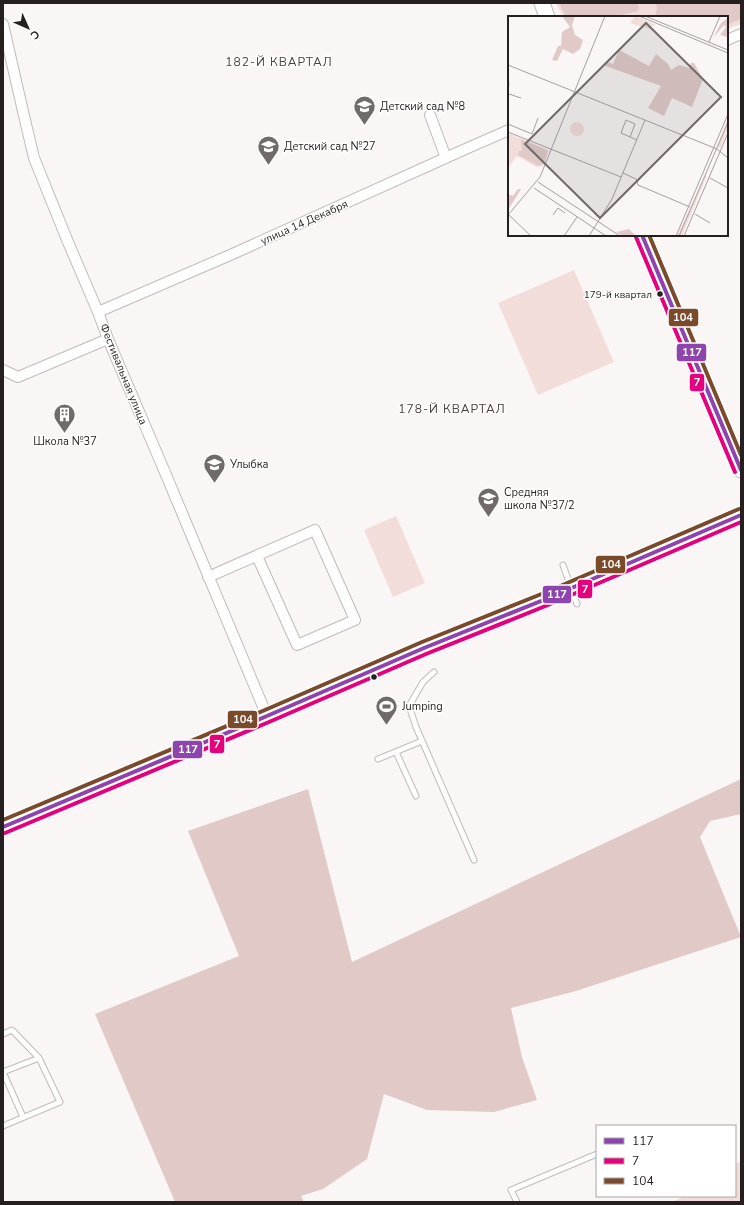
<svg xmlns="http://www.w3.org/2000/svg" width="744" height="1205" viewBox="0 0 744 1205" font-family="'Nunito Sans',sans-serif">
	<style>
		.green { fill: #f3dddb }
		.forest { fill: #e0c9c7 }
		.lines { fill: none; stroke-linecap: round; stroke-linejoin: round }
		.lane-casing { stroke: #c0bbbb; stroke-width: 7 }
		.street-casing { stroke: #c0bbbb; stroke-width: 12 }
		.secondary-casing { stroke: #c0bbbb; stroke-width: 17 }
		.lane { stroke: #fefefe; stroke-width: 5 }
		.street { stroke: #fefefe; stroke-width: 10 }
		.secondary { stroke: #fefefe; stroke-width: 15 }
		.bus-1-casing { stroke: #fff; stroke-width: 7 }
		.bus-2-casing { stroke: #fff; stroke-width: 7 }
		.bus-3-casing { stroke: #fff; stroke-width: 7 }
		.bus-1 { stroke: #8e44ad; stroke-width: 4 }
		.bus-2 { stroke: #e5007d; stroke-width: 4 }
		.bus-3 { stroke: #7a4b2a; stroke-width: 4 }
		.bus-dot { fill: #251f1f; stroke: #fff; stroke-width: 1.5 }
		.labels { text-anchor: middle; stroke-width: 3; stroke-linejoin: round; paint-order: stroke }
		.bus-label { font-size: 10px; fill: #251f1f; stroke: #fff; text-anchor: end }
		.poi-label { font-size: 11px; fill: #251f1f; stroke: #fff; text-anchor: start }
		.street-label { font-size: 11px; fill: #251f1f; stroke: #fff }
		.neighbourhood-label { font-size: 12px; letter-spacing: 1px; fill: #4d403e; stroke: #fff }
		.inset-road { fill: none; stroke: #a5a0a0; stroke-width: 1 }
		.view { fill: #706a6a; fill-opacity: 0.15; stroke: #706a6a; stroke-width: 2 }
		.inset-edge { fill: none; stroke: #251f1f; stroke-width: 2 }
		.line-badge { stroke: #fff; stroke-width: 1.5 }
		.badge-label { font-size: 11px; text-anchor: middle; font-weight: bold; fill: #fff }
	</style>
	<rect width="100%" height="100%" fill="#fbf6f6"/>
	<path class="green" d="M556 3H741V24L727 29V17H563Z
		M574 270 614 362 538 395 498 303Z
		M396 516 425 583 393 597 364 530Z
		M741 1161V1202H672L685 1196H735V1164Z"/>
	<path class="forest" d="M559 3H637L639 7 638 11 613 17H566Z
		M656 3H741V19L727 25V17H655L657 9Z
		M741 779V814L710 821 700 837 741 937 576 991 511 1008 522 1057 537 1100 494 1112 427 1110 384 1094 367 1159 323 1189 301 1196 304 1202H175L95 1014 239 956 188 831 308 789 352 962Z"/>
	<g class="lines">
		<defs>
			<path id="lane" d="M563 565 577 604
				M434 672 423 682 409 706 416 727 474 860
				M396 752 416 796
				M378 759 422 741
				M3 1034 12 1030 39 1058 60 1102 3 1126
				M23 1117 3 1072 39 1058
				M517 1202 511 1190 597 1154"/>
			<path id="street" d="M3 24 22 107 34 158 68 242 98 312 108 339 164 470 267 716
				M727 40 741 34
				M430 115 446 158
				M98 312 228 256 470 147 509 130
				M3 370 18 377 108 339
				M208 577 315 530 355 620 297 645 257 556
				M3 827 267 716 424 648 546 599 741 515"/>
			<path id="secondary" d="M542 3 547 17
				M642 235 741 470"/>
		</defs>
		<use href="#lane" class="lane-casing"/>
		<use href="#street" class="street-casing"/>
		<use href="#secondary" class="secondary-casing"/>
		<use href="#lane" class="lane"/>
		<use href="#street" class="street"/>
		<use href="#secondary" class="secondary"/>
		<defs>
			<path id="bus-1" d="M642 235 741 470
				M3 827 267 716 424 648 546 599 741 515"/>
			<path id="bus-2" d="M636 237 735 472
				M5 833 269 722 426 654 548 605 741 522"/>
			<path id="bus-3" d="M649 235 741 455
				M3 820 265 710 422 642 544 593 739 509"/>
		</defs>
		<use href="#bus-1" class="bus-1-casing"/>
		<use href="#bus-2" class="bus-2-casing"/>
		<use href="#bus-3" class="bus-3-casing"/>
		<use href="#bus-1" class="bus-1"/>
		<use href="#bus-2" class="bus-2"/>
		<use href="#bus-3" class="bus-3"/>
	</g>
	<defs>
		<symbol id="school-pin" viewBox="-11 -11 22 30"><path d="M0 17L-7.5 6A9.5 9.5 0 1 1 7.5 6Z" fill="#706a6a" stroke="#fff"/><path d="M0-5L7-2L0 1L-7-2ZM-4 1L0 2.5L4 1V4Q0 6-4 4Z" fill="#fff"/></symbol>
		<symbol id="building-pin" viewBox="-11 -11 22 30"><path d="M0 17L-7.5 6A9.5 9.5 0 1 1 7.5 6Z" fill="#706a6a" stroke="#fff"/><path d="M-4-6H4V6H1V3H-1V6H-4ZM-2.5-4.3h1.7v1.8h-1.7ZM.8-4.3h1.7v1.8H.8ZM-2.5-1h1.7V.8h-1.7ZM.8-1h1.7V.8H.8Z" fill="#fff"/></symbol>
		<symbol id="stadium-pin" viewBox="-11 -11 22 30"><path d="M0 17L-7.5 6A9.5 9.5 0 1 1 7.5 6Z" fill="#706a6a" stroke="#fff"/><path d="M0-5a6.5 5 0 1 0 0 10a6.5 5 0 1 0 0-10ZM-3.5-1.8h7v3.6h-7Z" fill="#fff"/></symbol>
	</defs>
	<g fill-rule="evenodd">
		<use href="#school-pin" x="352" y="94" width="25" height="34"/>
		<use href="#school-pin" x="256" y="134" width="25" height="34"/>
		<use href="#building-pin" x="52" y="402" width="25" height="34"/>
		<use href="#school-pin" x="202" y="452" width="25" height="34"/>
		<use href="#school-pin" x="476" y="486" width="25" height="34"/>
		<use href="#stadium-pin" x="374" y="694" width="25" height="34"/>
	</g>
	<g class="bus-dot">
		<circle cx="660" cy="294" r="3.5"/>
		<circle cx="374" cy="677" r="3.5"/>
	</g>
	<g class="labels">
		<g class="bus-label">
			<text x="652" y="298">179-й квартал</text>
		</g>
		<g class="poi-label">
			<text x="380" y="110">Детский сад №8</text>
			<text x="284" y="150">Детский сад №27</text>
			<text x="65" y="445" text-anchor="middle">Школа №37</text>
			<text x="230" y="468">Улыбка</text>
			<text x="504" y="496">Средняя<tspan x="504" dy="13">школа №37/2</tspan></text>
			<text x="402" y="710">Jumping</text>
		</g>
		<g class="street-label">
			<text transform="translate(304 222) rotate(-24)" y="4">улица 14 Декабря</text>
			<text transform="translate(124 374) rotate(68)" y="4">Фестивальная улица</text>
		</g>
		<g class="neighbourhood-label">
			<text x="279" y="66">182-Й КВАРТАЛ</text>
			<text x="452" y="413">178-Й КВАРТАЛ</text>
		</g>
	</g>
	<g transform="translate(508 16)">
		<rect width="220" height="220" fill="#fbf6f6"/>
		<path d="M127 0 148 9 143 11 145 14 122 7ZM220 102V113L213 131H209ZM62 113a7 7 0 1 1 14 0a7 7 0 1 1-14 0ZM0 117 41 134 35 150 28 151 9 140 0 152ZM199 159 174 220H169L197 160Z" fill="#f3dddb"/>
		<path d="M54 0H67L64 9 67 19 75 24 72 33 65 38 55 33 49 45 44 44 50 30H53L54 16 62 11ZM220 2V27L219 21 212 19 218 11 216 9 205 22 213 7ZM111 34 141 50 148 38 160 48 163 54 171 49 181 52 183 47H186L195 63 184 91 164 82 156 100 140 92 153 70 95 49 99 46 105 48ZM13 123 40 135 36 147 31 150 10 139 11 135H14ZM10 173H13L0 194V178L5 180ZM121 213 128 220H115L108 216Z" fill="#e0c9c7"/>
		<path class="inset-road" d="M131 0 220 37M137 0 220 34M201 26 212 0M0 49 209 133 220 142M1 78 13 82M0 79 1 66M0 108 24 118 30 102M0 116 113 161M122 121 127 108 118 104 113 117 129 124M115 157 128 163 130 169 182 191M202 162 220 172M30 166 112 220M26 172 98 220M0 198 23 220M187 198 202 207M0 199 32 161 97 0M45 199 50 192 57 197M56 220 69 201M81 220 104 183 137 104M168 220 220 98M171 220 220 106M176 220 220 117"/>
		<path class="view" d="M138 7 213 81 92 202 17 128Z"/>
		<rect width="220" height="220" class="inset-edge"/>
	</g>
	<g class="line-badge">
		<rect x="668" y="308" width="31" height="19" rx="4" fill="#7a4b2a"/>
		<rect x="676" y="343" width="31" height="19" rx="4" fill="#8e44ad"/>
		<rect x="689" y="373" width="16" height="19" rx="4" fill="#e5007d"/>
		<rect x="595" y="555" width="31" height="19" rx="4" fill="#7a4b2a"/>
		<rect x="577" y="579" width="16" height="20" rx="4" fill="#e5007d"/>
		<rect x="542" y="585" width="30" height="19" rx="4" fill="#8e44ad"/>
		<rect x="227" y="710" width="31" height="19" rx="4" fill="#7a4b2a"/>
		<rect x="209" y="734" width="16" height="20" rx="4" fill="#e5007d"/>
		<rect x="172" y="740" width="31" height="19" rx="4" fill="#8e44ad"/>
	</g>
	<g class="badge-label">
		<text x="683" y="321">104</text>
		<text x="692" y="356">117</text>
		<text x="697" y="386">7</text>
		<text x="611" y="568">104</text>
		<text x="585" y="593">7</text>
		<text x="557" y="598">117</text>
		<text x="243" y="723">104</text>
		<text x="217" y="748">7</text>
		<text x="188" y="753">117</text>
	</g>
	<rect width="744" height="1205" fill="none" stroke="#251f1f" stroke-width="8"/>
	<rect x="596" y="1125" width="140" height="72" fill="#ffffff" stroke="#a8a5a5"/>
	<rect x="604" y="1138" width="20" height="6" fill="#8e44ad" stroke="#a8a5a5"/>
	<text x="632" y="1145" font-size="12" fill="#251f1f">117</text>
	<rect x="604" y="1158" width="20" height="6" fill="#e5007d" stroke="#a8a5a5"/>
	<text x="632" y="1165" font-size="12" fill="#251f1f">7</text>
	<rect x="604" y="1178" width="20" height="6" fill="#7a4b2a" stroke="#a8a5a5"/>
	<text x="632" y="1185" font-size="12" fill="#251f1f">104</text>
	<g transform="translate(28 28) rotate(135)" stroke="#ffffff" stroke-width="3" paint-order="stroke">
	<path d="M0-3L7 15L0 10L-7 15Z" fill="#251f1f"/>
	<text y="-6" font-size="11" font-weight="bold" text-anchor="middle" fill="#251f1f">С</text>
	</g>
</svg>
